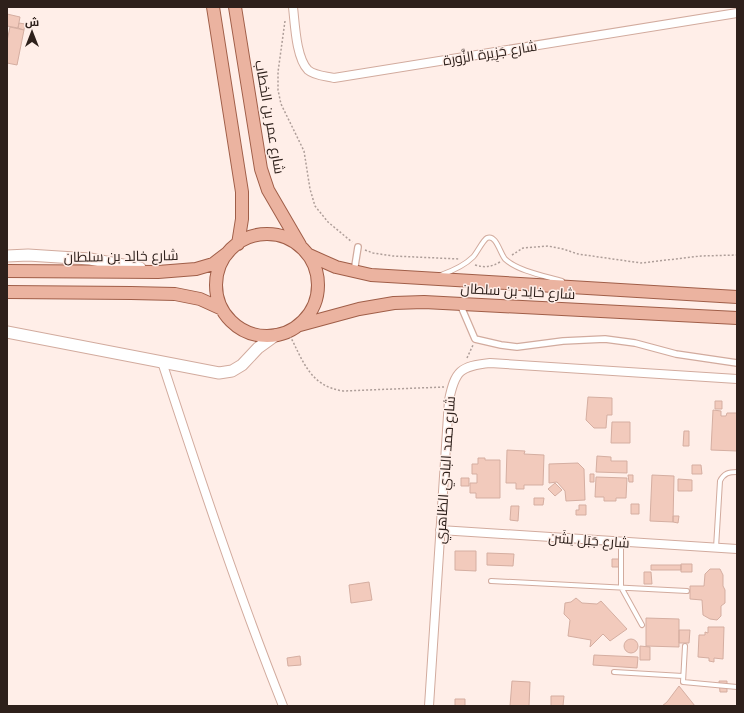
<svg xmlns="http://www.w3.org/2000/svg" width="744" height="713" viewBox="0 0 744 713" font-family="'PT Sans',Cairo,sans-serif">
	<style>
		.building { fill: #f2cabc; stroke: #d5aea1 }
		.lines { fill: none; stroke-linecap: round; stroke-linejoin: round }
		.service-casing { stroke: #d2ab9e; stroke-width: 6 }
		.pedestrian-casing { stroke: #d2ab9e; stroke-width: 8 }
		.minor-casing { stroke: #d2ab9e; stroke-width: 10 }
		.secondary-casing { stroke: #d2ab9e; stroke-width: 13 }
		.primary-casing { stroke: #a05e48; stroke-width: 14 }
		.path { stroke: #ae9e99; stroke-width: 1.5; stroke-dasharray: 2 2; stroke-linecap: butt }
		.service { stroke: #fff; stroke-width: 4 }
		.pedestrian { stroke: #fff; stroke-width: 5.5 }
		.minor { stroke: #fff; stroke-width: 8 }
		.secondary { stroke: #fff; stroke-width: 11 }
		.primary { stroke: #ebb3a0; stroke-width: 12 }
		.labels { text-anchor: middle; stroke-width: 3; stroke-linejoin: round; paint-order: stroke }
		.street-label { font-size: 14px; fill: #2e201b; stroke: #ffeee8 }
	</style>
	<rect width="100%" height="100%" fill="#ffeee8"/>
	<path class="building" d="M7 14 20 17 18 28 7 26Z
		M19 23 25 24 24 30 18 28Z
		M10 27 24 30 17 65 7 63V41Z
		M588 397 612 398V415H607L606 428H594L586 420Z
		M715 401H722V409H715Z
		M713 410 721 411V416H726L727 413H737V451L711 450Z
		M612 422H630V443H611Z
		M684 431H689V446H683Z
		M507 450 525 451 524 454 544 455 543 485H524V489H516V483H506Z
		M597 456 611 457V461H627V473L596 472Z
		M478 458H485V460H500V498H476V493H470V483H477V474H472V464H478Z
		M578 463 584 469 585 500 566 501 565 491 557 482 549 483V464Z
		M692 465H701L702 474H692Z
		M590 474H594V482H590Z
		M628 475H633V482H629Z
		M652 475 674 476 673 522 650 521Z
		M596 477 627 478 626 498H616V501H604V497H595Z
		M461 478H469V486H461Z
		M678 479 692 480V491H678Z
		M555 483 562 490 555 496 548 489Z
		M534 498H544L543 505H534Z
		M631 504H639V514H631Z
		M579 505H586V515H576V510H579Z
		M511 506H519L518 521 510 520Z
		M673 516H679L678 523 673 522Z
		M455 551H476V571L455 570Z
		M487 553 514 554 513 566 487 565Z
		M612 559H620V567H612Z
		M681 564H692V572H681Z
		M651 565H681V570H651Z
		M710 569H720L723 575V586L725 590V603L721 606V616L717 620 710 619 703 615 702 600 690 599V586H704L705 574Z
		M644 572H651L652 584H644Z
		M369 582 372 600 351 603 349 585Z
		M576 598 582 603 597 604 601 601 627 629 610 641 603 634 590 647 591 640 568 636 570 620 564 614 565 603 571 602Z
		M646 618 679 619V647L646 646Z
		M708 627H724L723 659 714 658V662L709 661V658L698 657 699 635H705V632L708 633Z
		M679 630H690L689 643H679Z
		M624 646a7 7 0 1 1 14 0a7 7 0 1 1-14 0Z
		M640 646 650 647V660H640Z
		M594 655 638 657 637 668 593 665Z
		M300 656 301 665 288 666 287 658Z
		M512 681 530 682 529 706H510Z
		M719 681H727V692H720Z
		M679 686 695 706H662L667 702Z
		M551 696H564L563 706H551Z
		M455 699H465V706H455Z"/>
	<g class="lines">
		<defs>
			<path id="service" d="M441 275C452 271 464 266 473 257 477 253 483 240 487 238 496 234 500 253 505 259 518 271 545 276 562 281
				M621 542V587L642 625
				M716 548 720 481C724 473 729 472 737 472
				M491 581 687 591
				M685 646 683 682 737 687
				M614 672 683 676"/>
			<path id="pedestrian" d="M354 272 358 247
				M460 304 475 339 501 345 517 347 563 341 605 339 635 343 676 354 737 363"/>
			<path id="minor" d="M293 7C295 24 296 58 308 70 315 76 326 76 334 78L737 13
				M162 362C200 478 238 593 283 706
				M440 530 737 549
				M429 706 449 400C455 371 460 366 490 363L737 379"/>
			<path id="secondary" d="M7 256 28 255 90 259 140 268
				M7 332 219 373 232 371 242 365 258 348 276 335"/>
			<path id="primary" d="M213 7 242 192V219L238 244
				M235 7 261 169 268 190 300 245
				M216 285a51 51 0 1 1 102 0a51 51 0 1 1-102 0Z
				M309 255 336 267 371 275 737 297
				M7 271 158 272 196 269 213 264 226 254
				M7 292 131 293 175 294 200 299 222 309
				M300 325 359 309 394 303 424 302 737 318"/>
		</defs>
		<use href="#service" class="service-casing"/>
		<use href="#pedestrian" class="pedestrian-casing"/>
		<use href="#minor" class="minor-casing"/>
		<use href="#secondary" class="secondary-casing"/>
		<use href="#primary" class="primary-casing"/>
		<path class="path" d="M285 21 278 72V90L281 104 304 151 310 189 315 206 328 222 352 242
			M365 250 373 253 393 256 459 259
			M512 255 523 248 548 246 563 249 578 254 641 263 701 256 737 255
			M475 265C485 268 491 267 500 262
			M288 332C303 360 309 386 343 391L444 387
			M467 358 473 345"/>
		<use href="#service" class="service"/>
		<use href="#pedestrian" class="pedestrian"/>
		<use href="#minor" class="minor"/>
		<use href="#secondary" class="secondary"/>
		<use href="#primary" class="primary"/>
	</g>
	<g class="labels">
		<g class="street-label">
			<text transform="translate(490 53) rotate(-9)" y="5">شارع جَزِيرة الزَّورة</text>
			<text transform="translate(270 117) rotate(80)" y="5">شارع عمر بن الخطاب</text>
			<text transform="translate(121 256) rotate(-1)" y="5">شارع خالِد بن سلطان</text>
			<text transform="translate(518 291) rotate(3)" y="5">شارع خالِد بن سلطان</text>
			<text transform="translate(445 470) rotate(-86)" y="5">شارع حمد البادي الظاهري</text>
			<text transform="translate(589 540) rotate(4)" y="5">شارع جَبَل لِشَن</text>
		</g>
	</g>
	<rect width="744" height="713" fill="none" stroke="#2e201b" stroke-width="16"/>
	<g transform="translate(32 32)" stroke="#ffeee8" stroke-width="3" paint-order="stroke">
	<path d="M0-3L7 15L0 10L-7 15Z" fill="#2e201b"/>
	<text y="-6" font-size="11" font-weight="bold" text-anchor="middle" fill="#2e201b">ش</text>
	</g>
</svg>
